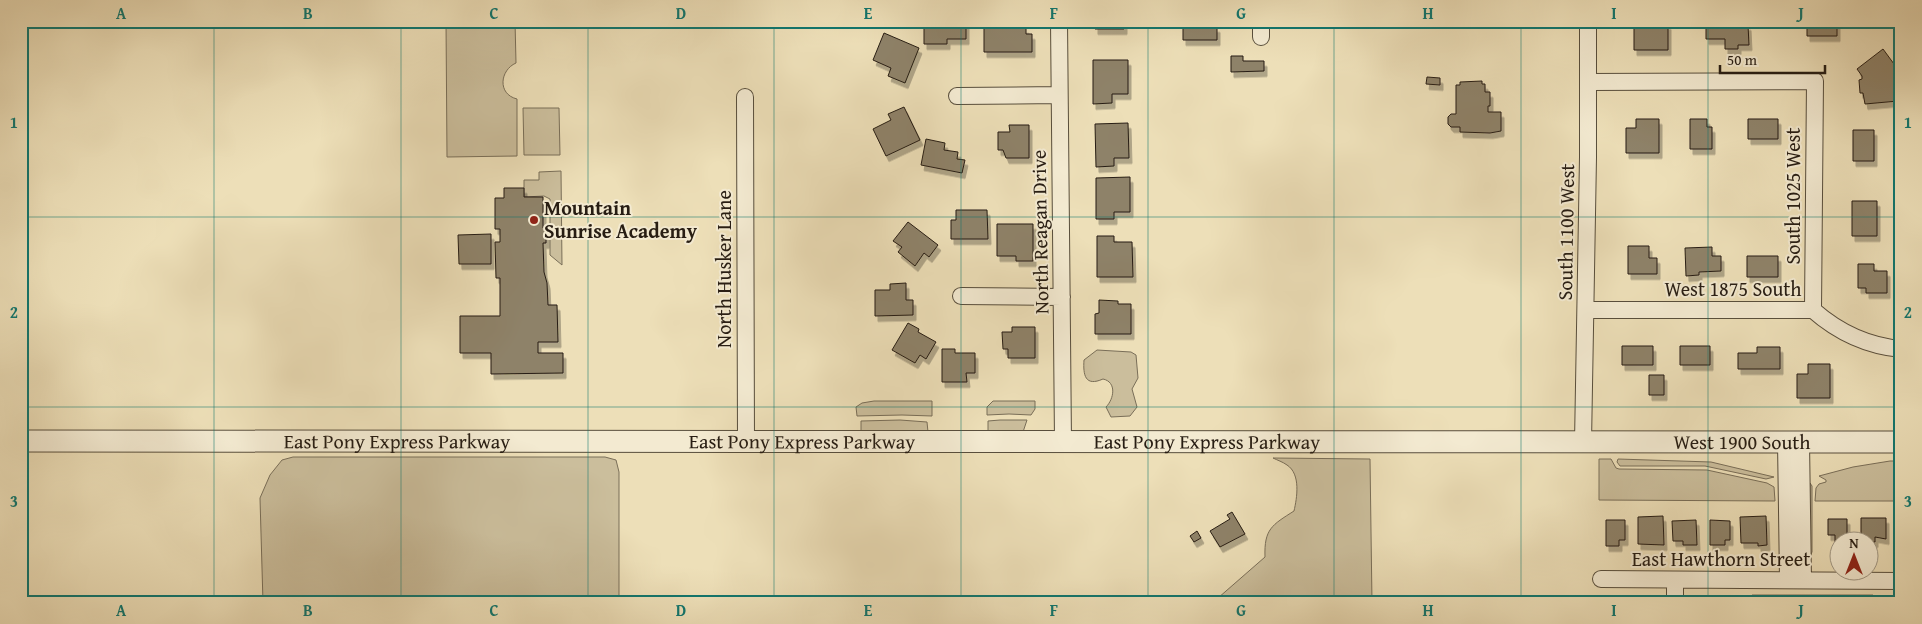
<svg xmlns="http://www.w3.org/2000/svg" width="1922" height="624" viewBox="0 0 1922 624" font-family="'Gentium Book Plus',serif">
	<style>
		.green { fill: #cbbe9c; stroke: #796e58 }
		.building { fill: #8e8269; stroke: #271d13; filter: url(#shadow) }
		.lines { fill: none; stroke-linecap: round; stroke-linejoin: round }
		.minor-casing { stroke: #584e3c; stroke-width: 18 }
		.tertiary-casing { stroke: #584e3c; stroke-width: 23 }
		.minor { stroke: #f3ead1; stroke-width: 16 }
		.tertiary { stroke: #f3ead1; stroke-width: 21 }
		.grid { fill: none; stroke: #0f766e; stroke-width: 1; stroke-opacity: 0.55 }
		.poi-dot { fill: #8f2418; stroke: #f3ead1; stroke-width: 2 }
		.labels { text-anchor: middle; stroke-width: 4; stroke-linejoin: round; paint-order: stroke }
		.street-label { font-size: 20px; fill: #271d13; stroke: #f3ead1 }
		.poi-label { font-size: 20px; font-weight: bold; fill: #271d13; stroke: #f3ead1; text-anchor: start }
		.neatline { fill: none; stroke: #0f766e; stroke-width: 2 }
		.grid-label { font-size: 16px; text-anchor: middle; font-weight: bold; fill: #0f766e }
	</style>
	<defs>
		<filter id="shadow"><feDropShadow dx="3" dy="5.5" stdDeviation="0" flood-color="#0004"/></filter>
	</defs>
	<rect width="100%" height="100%" fill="#eddfb8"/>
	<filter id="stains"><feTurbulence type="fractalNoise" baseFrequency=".004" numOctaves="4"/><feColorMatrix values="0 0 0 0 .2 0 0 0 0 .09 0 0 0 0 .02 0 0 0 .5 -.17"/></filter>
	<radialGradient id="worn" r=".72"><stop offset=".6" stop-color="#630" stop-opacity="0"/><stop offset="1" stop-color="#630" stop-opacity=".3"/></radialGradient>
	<path class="green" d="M515 21 516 63C500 70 497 94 517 99V156L447 157 446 22Z
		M523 108H559L560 155H524Z
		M561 171 562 265 550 255V199L544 196 524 197V180H539V172Z
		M1097 350 1131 352 1136 355 1138 378 1132 389 1137 407 1130 416 1111 417 1106 407C1114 399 1117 382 1103 379 1085 387 1083 375 1084 360Z
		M874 401H932V416L902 415 857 416 856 407 862 403Z
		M993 401H1035V409L1031 415 1009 414 987 415V407Z
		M900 420 927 422 928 432 861 431V421Z
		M1000 420H1027L1023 432H988V421Z
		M293 457H605L616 460 619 472V603H263L260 498 270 475 282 460Z
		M1273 458 1370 459 1372 603H1217L1218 598 1265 557C1264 529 1272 525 1294 511 1297 498 1301 474 1287 465 1283 462 1277 460 1273 458Z
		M1599 459H1611L1616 468 1619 469 1707 470 1767 483 1774 487 1775 501 1599 500Z
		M1618 459 1711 462 1774 477 1766 479 1705 466H1620L1617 462Z
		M1890 461H1901V501H1815L1816 488 1819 484 1826 482V480L1819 476 1853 467Z
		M1810 483 1812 486V552L1809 558Z
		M1752 595H1873V603H1752Z"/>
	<path class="building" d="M924 21H966V39H947V44H924Z
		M984 21H1020V28H1026V34H1032V52H984Z
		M1095 21H1124V29H1095Z
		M1183 21H1213V27H1217V40H1183Z
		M1807 21H1837V36H1807Z
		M1634 24H1668V50H1634Z
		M1748 25 1749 45H1738V49H1725V39H1706V26Z
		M1898 27H1901V65H1896Z
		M884 33 919 48 905 83 888 76 891 68 873 60Z
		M1883 49 1894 64 1898 101 1865 104 1863 93H1860L1859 80 1862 79V76L1857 69Z
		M1231 56H1243V61H1264V71L1231 72Z
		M1093 60H1128V94H1112V103L1093 104Z
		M1427 77 1440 78V85L1426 84Z
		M1482 81V84H1485V92H1490V106H1488V112H1501V131L1490 133 1460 132V127H1451L1448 124V117L1451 114H1456V85H1460V82Z
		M904 107 920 140 886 156 873 129 891 120 888 114Z
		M1636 119H1659V153H1626V128H1636Z
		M1690 119H1707V127H1712V149H1690Z
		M1748 119H1778V139H1748Z
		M1128 123 1129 158H1114V166L1096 167 1095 124Z
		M1009 125H1029V158H1006L1003 150H998V132H1010Z
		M1853 130H1874V161H1853Z
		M926 139 945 143 944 150 958 152 957 159 965 160 962 173 921 165Z
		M1895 162H1901V179H1895Z
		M1130 177V212H1114V219H1096V178Z
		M504 188H524V197H543V228H546V243H543L544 272 547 283 548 305H557L558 342H538V353H563V373L491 374V353H460V316H500V278H496L495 242H500V229H495V198H504Z
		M1852 201H1877V236H1852Z
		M956 210H987L988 239H951V220H956Z
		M908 222 938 245 929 257 924 253 915 266 898 252 902 247 893 241Z
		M997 224H1033V261H1016V256H997Z
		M491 234V264H459L458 235Z
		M1097 236H1114V242H1132L1133 277H1097Z
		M1628 246H1649V258H1657V274H1628Z
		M1712 247V256H1721V271L1699 272V275L1686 276 1685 248Z
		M1747 256H1778V277H1747Z
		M1858 264H1874V271H1887V293H1866V288H1858Z
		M906 283V300H913V315L875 316V290H890V284Z
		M1099 300 1118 301V304H1131V334H1095V314L1099 313Z
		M908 323 919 329 918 332 936 342 926 359 920 355 915 363 892 350Z
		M1012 327H1035V358H1008V349H1003L1002 332H1012Z
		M1622 346H1653V365H1622Z
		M1680 346H1710V365H1680Z
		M1757 347H1780V369H1738V353H1757Z
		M942 349H955V353H975V373H966L967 382H942Z
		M1808 364H1830V398H1797V374H1808Z
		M1649 375H1664V395H1649Z
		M1232 512 1245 534 1220 547 1210 531 1230 519 1227 515Z
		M1901 514V544H1896V515Z
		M1663 516 1664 545 1638 544V517Z
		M1766 516 1767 545 1758 546V543H1741L1740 517Z
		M1861 518H1886V539L1875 537V542H1861Z
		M1828 519H1847V542L1835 543V535H1828Z
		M1606 520H1625V540H1619V546H1606Z
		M1696 520 1697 545H1683V541H1673L1672 521Z
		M1710 520 1730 521V540H1725V545H1710Z
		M1197 531 1201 538 1194 542 1190 536Z"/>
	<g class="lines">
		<defs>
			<path id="minor" d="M1059 21 1063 441
				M1261 21V37
				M1588 82 1815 81 1813 310
				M957 96 1059 95
				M745 97 746 441
				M961 296 1062 297
				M1586 310H1813C1838 332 1868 346 1901 349
				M1786 442 1788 580
				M1801 442 1803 580
				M1583 443 1588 157V21
				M1601 579 1901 581
				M1675 603V580"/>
			<g id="tertiary">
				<path id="s1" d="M21 441 1901 442"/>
			</g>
		</defs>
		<use href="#minor" class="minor-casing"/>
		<use href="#tertiary" class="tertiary-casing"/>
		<use href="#minor" class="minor"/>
		<use href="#tertiary" class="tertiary"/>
	</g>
	<path class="grid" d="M214 21V603M401 21V603M588 21V603M774 21V603M961 21V603M1148 21V603M1334 21V603M1521 21V603M1708 21V603M21 217H1901M21 407H1901"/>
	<circle class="poi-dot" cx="534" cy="220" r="5"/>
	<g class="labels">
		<g class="street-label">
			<text transform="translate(1793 196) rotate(-90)" y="7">South 1025 West</text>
			<text transform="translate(1040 232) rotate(-91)" y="7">North Reagan Drive</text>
			<text transform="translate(1566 232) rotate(-89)" y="7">South 1100 West</text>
			<text transform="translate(724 269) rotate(-90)" y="7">North Husker Lane</text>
			<text x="1733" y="296">West 1875 South</text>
			<text dy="7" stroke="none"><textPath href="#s1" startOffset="376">East Pony Express Parkway</textPath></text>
			<text dy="7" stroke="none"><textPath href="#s1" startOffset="781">East Pony Express Parkway</textPath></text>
			<text dy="7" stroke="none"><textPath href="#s1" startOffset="1186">East Pony Express Parkway</textPath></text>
			<text dy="7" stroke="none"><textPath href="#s1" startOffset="1721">West 1900 South</textPath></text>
			<text x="1721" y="566">East Hawthorn Street</text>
		</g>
		<g class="poi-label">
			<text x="544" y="215">Mountain<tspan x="544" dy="23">Sunrise Academy</tspan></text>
		</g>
	</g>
	<rect width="1922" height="624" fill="none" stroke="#eddfb8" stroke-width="55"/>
	<g transform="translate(1854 556)"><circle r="24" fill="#f3ead1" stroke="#a19885"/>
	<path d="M0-4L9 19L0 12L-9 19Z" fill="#8f2418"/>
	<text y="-8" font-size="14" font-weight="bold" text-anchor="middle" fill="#271d13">N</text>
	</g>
	<path d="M1720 65v8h105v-8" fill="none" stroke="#271d13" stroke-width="2.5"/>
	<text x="1727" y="65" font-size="15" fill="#271d13" stroke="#f3ead1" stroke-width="4" paint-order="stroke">50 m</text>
	<rect x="28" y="28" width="1866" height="568" class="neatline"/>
	<g class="grid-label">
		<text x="121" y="19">A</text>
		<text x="308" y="19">B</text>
		<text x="494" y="19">C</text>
		<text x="681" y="19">D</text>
		<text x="868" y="19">E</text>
		<text x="1054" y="19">F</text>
		<text x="1241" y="19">G</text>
		<text x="1428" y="19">H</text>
		<text x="1614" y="19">I</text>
		<text x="1801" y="19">J</text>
		<text x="14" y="128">1</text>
		<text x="1908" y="128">1</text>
		<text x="14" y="318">2</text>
		<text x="1908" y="318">2</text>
		<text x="14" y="507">3</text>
		<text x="1908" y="507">3</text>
		<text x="121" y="616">A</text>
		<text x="308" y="616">B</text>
		<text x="494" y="616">C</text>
		<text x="681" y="616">D</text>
		<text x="868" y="616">E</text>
		<text x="1054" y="616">F</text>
		<text x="1241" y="616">G</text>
		<text x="1428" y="616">H</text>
		<text x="1614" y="616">I</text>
		<text x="1801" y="616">J</text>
	</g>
	<rect width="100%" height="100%" filter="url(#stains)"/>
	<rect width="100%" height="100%" fill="url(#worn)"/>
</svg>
